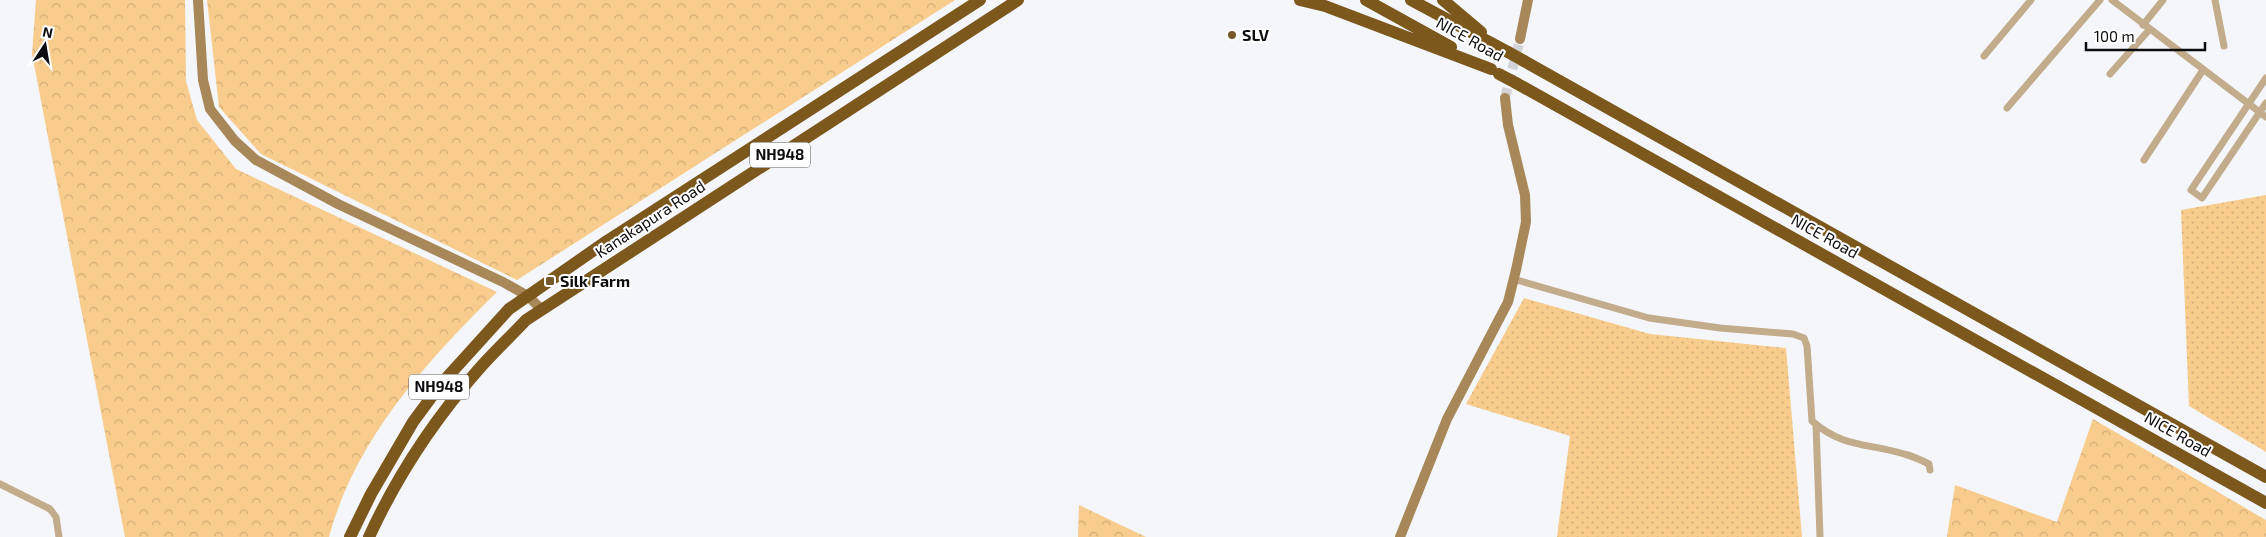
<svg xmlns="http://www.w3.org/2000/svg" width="2266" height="537" viewBox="0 0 2266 537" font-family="'Exo 2',sans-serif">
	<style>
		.grass { fill: url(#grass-dots) }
		.forest { fill: url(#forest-crowns) }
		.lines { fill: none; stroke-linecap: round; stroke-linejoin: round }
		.secondary-tunnel { stroke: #d1d3d7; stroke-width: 10; stroke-dasharray: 10 5; stroke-linecap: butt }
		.street { stroke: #c2ac8c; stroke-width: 7 }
		.secondary { stroke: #a88758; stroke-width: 10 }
		.highway { stroke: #7d581c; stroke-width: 12 }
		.highway-bridge { stroke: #7d581c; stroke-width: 12 }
		.poi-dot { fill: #75582c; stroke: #fff; stroke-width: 2 }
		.labels { text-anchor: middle; stroke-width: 4; stroke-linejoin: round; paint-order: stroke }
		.shield { fill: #fff; stroke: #565657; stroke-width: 1 }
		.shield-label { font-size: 15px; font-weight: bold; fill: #0d0d0f }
		.poi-label { font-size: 16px; font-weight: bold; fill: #0d0d0f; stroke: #fff; text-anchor: start }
		.street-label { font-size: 16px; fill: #0d0d0f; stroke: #fff }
	</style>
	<defs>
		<pattern id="grass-dots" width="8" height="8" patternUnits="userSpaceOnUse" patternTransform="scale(1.25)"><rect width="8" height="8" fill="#f8cc8d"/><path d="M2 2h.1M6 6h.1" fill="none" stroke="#d3ae78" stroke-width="1.8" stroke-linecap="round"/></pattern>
		<pattern id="forest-crowns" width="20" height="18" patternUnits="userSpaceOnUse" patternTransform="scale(1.25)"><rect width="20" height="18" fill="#f8cc8d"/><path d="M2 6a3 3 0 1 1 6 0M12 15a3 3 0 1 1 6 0" fill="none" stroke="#d3ae78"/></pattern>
	</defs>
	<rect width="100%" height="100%" fill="#f4f6fa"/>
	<path class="grass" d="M2266 195V452L2189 406 2181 210Z
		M1524 298 1650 334 1786 348 1802 537H1557L1570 436 1466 404Z"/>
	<path class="forest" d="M36 0H185L186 81 197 120 236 169 497 292C427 361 355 439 329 537H125L32 54Z
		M207 0H955L517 280 261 154 219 107Z
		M2093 419 2266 520V537H1947L1955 485 2057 522Z
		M1079 505 1146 537H1078Z"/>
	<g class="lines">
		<path class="secondary-tunnel" d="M1505 98 1520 39"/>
		<path class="street" d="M2112 0 2266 117
			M2215 0 2224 46
			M2143 25 2163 0
			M1984 56 2031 0
			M2110 74 2149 30
			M2266 78 2191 190 2202 198 2266 103
			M2007 108 2100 0
			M2144 160 2203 70
			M1513 279 1649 318 1720 328 1793 334 1804 338 1807 346 1812 421C1843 448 1868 443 1904 454 1912 456 1921 460 1929 464L1930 470
			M1816 425 1820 537
			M0 484 50 509 56 517 59 537"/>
		<path class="secondary" d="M198 0 203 80 210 109 235 141 256 160 338 204 503 282 528 296 541 309
			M1520 39 1528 0
			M1400 537 1447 419 1508 302 1516 270 1526 222 1525 195 1508 125 1505 98"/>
		<path class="highway" d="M1300 0 1325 6 1491 69
			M1366 0 1451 47
			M1411 0 1508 52
			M1443 0 1481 32
			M1524 61 2266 477
			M1516 83 2266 503
			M350 537 371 494 413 422 441 384 509 309 607 241 980 0
			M369 537C397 476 434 420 478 370 493 353 510 337 526 320L1018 0"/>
		<path class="highway-bridge" d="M1508 52 1524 61
			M1499 74 1516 83"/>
	</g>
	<g class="poi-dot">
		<circle cx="1232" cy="35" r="5"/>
		<rect x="545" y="276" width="10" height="10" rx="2.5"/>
	</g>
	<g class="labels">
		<g class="shield">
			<rect x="750" y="142.5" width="60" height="25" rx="4"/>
			<rect x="409" y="374.5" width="60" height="25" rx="4"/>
		</g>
		<g class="shield-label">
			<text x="780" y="160">NH948</text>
			<text x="439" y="392">NH948</text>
		</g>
		<g class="poi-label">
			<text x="1242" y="41">SLV</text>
			<text x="560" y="287">Silk Farm</text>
		</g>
		<g class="street-label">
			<text transform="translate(1470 39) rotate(29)" y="6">NICE Road</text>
			<text transform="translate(650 219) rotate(-33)" y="6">Kanakapura Road</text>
			<text transform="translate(1825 236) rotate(29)" y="6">NICE Road</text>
			<text transform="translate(2178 434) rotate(30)" y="6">NICE Road</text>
		</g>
	</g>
	<g transform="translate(45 45) rotate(12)" stroke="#ffffff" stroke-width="4" paint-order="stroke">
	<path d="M0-4L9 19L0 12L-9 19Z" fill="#0d0d0f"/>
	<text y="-8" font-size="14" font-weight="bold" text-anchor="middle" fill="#0d0d0f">N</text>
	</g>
	<path d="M2086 42v8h119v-8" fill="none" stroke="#0d0d0f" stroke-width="2.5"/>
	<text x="2094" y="42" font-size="15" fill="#0d0d0f" stroke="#ffffff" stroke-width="4" paint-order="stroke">100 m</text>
</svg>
